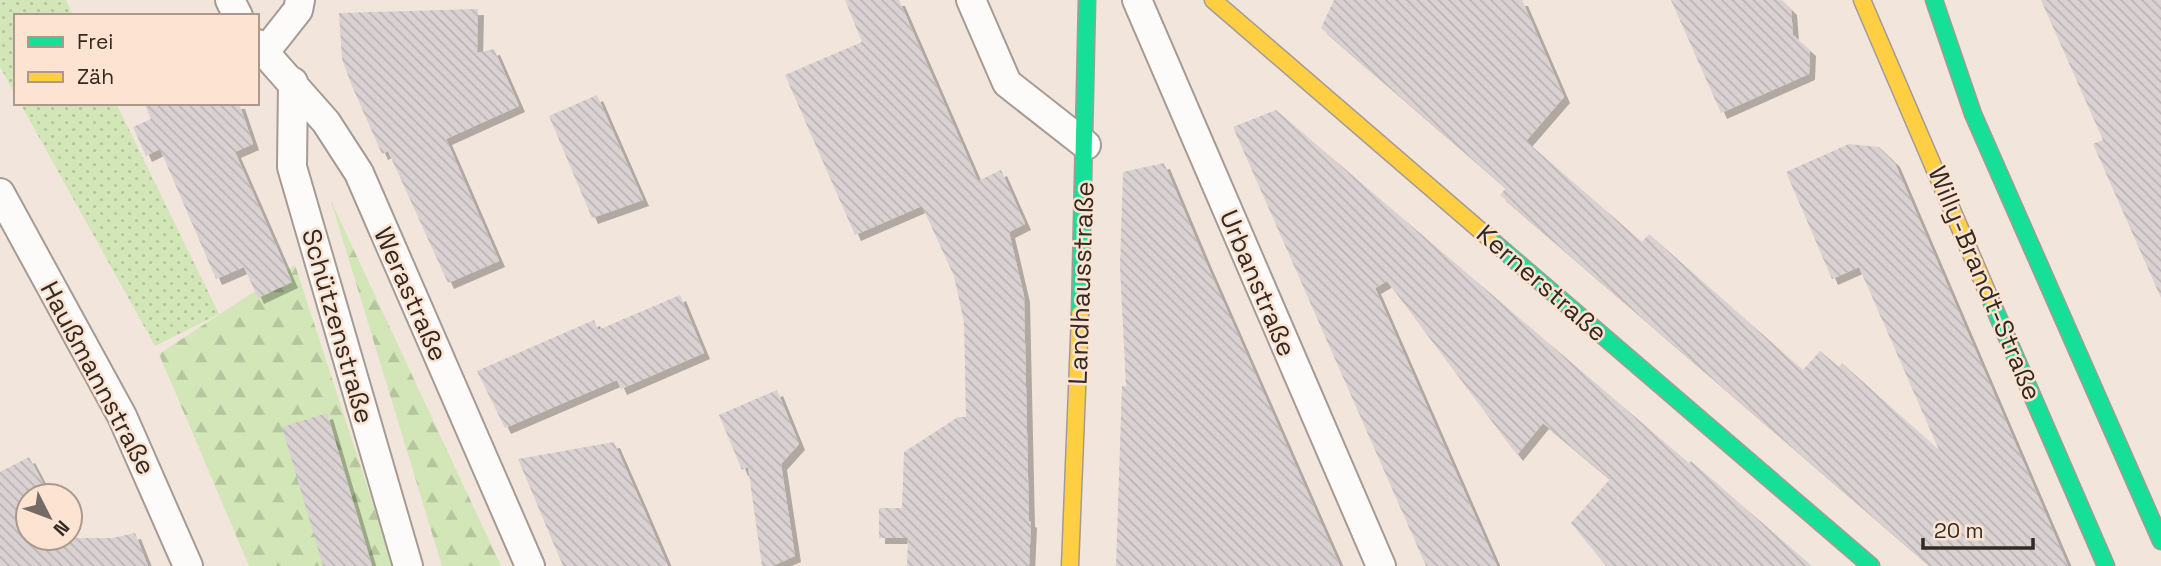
<svg xmlns="http://www.w3.org/2000/svg" width="2161" height="566" viewBox="0 0 2161 566" font-family="'Space Grotesk',sans-serif">
	<style>
		.green { fill: url(#green-dots) }
		.forest { fill: url(#forest-firs) }
		.building { fill: url(#building-back-hatch); filter: url(#shadow) }
		.lines { fill: none; stroke-linecap: round; stroke-linejoin: round }
		.street-casing { stroke: #a59b94; stroke-width: 32 }
		.fast-casing { stroke: #a59b94; stroke-width: 19 }
		.slow-casing { stroke: #a59b94; stroke-width: 19 }
		.street { stroke: #fdfbfa; stroke-width: 28 }
		.fast { stroke: #16e098; stroke-width: 16 }
		.slow { stroke: #ffcf43; stroke-width: 16 }
		.labels { text-anchor: middle; stroke-width: 5; stroke-linejoin: round; paint-order: stroke }
		.street-label { font-size: 26px; fill: #332a23; stroke: #fce3d2 }
	</style>
	<defs>
		<pattern id="green-dots" width="8" height="8" patternUnits="userSpaceOnUse" patternTransform="scale(1.75)"><rect width="8" height="8" fill="#d2e6b7"/><path d="M2 2h.1M6 6h.1" fill="none" stroke="#b5c59d" stroke-width="1.8" stroke-linecap="round"/></pattern>
		<pattern id="forest-firs" width="22" height="20" patternUnits="userSpaceOnUse" patternTransform="scale(1.75)"><rect width="22" height="20" fill="#d2e6b7"/><path d="M5 1l3.5 6h-7zM16 11l3.5 6h-7z" fill="#b5c59d"/></pattern>
		<pattern id="building-back-hatch" width="6" height="6" patternUnits="userSpaceOnUse" patternTransform="scale(1.75)"><rect width="6" height="6" fill="#d9d1d2"/><path d="M-1 5l2 2M0 0l6 6M5-1l2 2" fill="none" stroke="#bbb4b4"/></pattern>
		<filter id="shadow"><feDropShadow dx="6" dy="6" stdDeviation="0" flood-color="#0004"/></filter>
	</defs>
	<rect width="100%" height="100%" fill="#f2e5dc"/>
	<path class="green" d="M0 0H66L73 16H16V96L0 67Z
		M20 103H116L219 314 155 346Z"/>
	<path class="forest" d="M331 201 501 566H442Z
		M295 265 393 566H249L159 354Z"/>
	<path class="building" d="M845 0H899L978 181 1001 170 1025 224 1009 232 1024 296 1029 521 1031 522 1029 566H907L908 538H879V508H902L904 452 958 417H966L964 322 954 276 922 206 855 235 785 75 862 42Z
		M1334 0H1522L1564 97 1526 141 1642 242 1649 234 1803 370 1820 351 1839 367 1842 363 1939 450 1859 267 1832 279 1786 172 1849 144 1879 147 1894 161 2068 566H1930L1500 195 1506 188 1321 28Z
		M1671 0H1782L1791 9 1793 35 1810 50 1809 74 1721 113Z
		M2041 0H2161V298L2093 144 2103 140Z
		M478 9 477 53 494 49 519 106 446 139 499 261 448 283 388 151 382 154 352 86 342 59 339 13Z
		M597 95 643 200 592 218 549 116Z
		M144 103H239L253 144 235 152 292 282 258 298 244 267 216 279 160 149 146 156 133 127 151 119Z
		M1276 110 1689 463 1691 461 1812 566H1606L1571 523 1610 479 1543 423 1517 455 1387 281 1375 288 1497 566H1426L1233 127Z
		M1164 163 1204 258 1340 566H1116L1122 386H1126L1120 267 1123 172Z
		M680 295 704 353 621 389 617 380 505 428 477 371 594 320 598 330Z
		M777 390 799 444 781 464 795 556 772 566H762L748 467 742 470 719 415Z
		M327 413 372 566H323L282 427Z
		M614 442 641 503 668 566H563L518 459Z
		M29 457 50 496H28V538H70V532L73 538H112L135 533 148 566H0V472Z"/>
	<g class="lines">
		<defs>
			<path id="street" d="M230 0 238 16
				M971 0 1007 83 1086 145
				M1137 0 1381 566
				M257 44 326 122 359 173 530 566
				M264 53 298 10 300 0
				M293 82 292 167 408 566
				M0 193 122 416 188 566"/>
			<path id="fast" d="M1934 0 1973 114 2161 541
				M1489 238 1871 566
				M1989 296 2106 566
				M1080 314 1087 0"/>
			<path id="slow" d="M1213 0 1489 238
				M1862 0 1989 296
				M1070 566 1080 314"/>
		</defs>
		<use href="#street" class="street-casing"/>
		<use href="#fast" class="fast-casing"/>
		<use href="#slow" class="slow-casing"/>
		<use href="#street" class="street"/>
		<use href="#fast" class="fast"/>
		<use href="#slow" class="slow"/>
	</g>
	<g class="labels">
		<g class="street-label">
			<text transform="translate(1081 283) rotate(-88)" y="9">Landhausstraße</text>
			<text transform="translate(1258 283) rotate(67)" y="9">Urbanstraße</text>
			<text transform="translate(1542 283) rotate(41)" y="9">Kernerstraße</text>
			<text transform="translate(1985 283) rotate(67)" y="9">Willy-Brandt-Straße</text>
			<text transform="translate(411 294) rotate(66)" y="9">Werastraße</text>
			<text transform="translate(338 326) rotate(74)" y="9">Schützenstraße</text>
			<text transform="translate(98 378) rotate(62)" y="9">Haußmannstraße</text>
		</g>
	</g>
	<rect x="14" y="14" width="245" height="91" fill="#fce3d2" stroke="#ac998c" stroke-width="2"/>
	<rect x="28" y="37" width="35" height="10" fill="#16e098" stroke="#ac998c" stroke-width="2"/>
	<text x="77" y="49" font-size="21" fill="#332a23">Frei</text>
	<rect x="28" y="72" width="35" height="10" fill="#ffcf43" stroke="#ac998c" stroke-width="2"/>
	<text x="77" y="84" font-size="21" fill="#332a23">Zäh</text>
	<g transform="translate(49 517) rotate(132)"><circle r="33" fill="#fce3d2" stroke="#ac998c" stroke-width="2"/>
	<path d="M0-5L12 26L0 18L-12 26Z" fill="#766b64"/>
	<text y="-10" font-size="19" font-weight="bold" text-anchor="middle" fill="#332a23">N</text>
	</g>
	<path d="M1923 538v10h110v-10" fill="none" stroke="#332a23" stroke-width="3.5"/>
	<text x="1934" y="538" font-size="21" fill="#332a23" stroke="#fce3d2" stroke-width="5" paint-order="stroke">20 m</text>
</svg>
